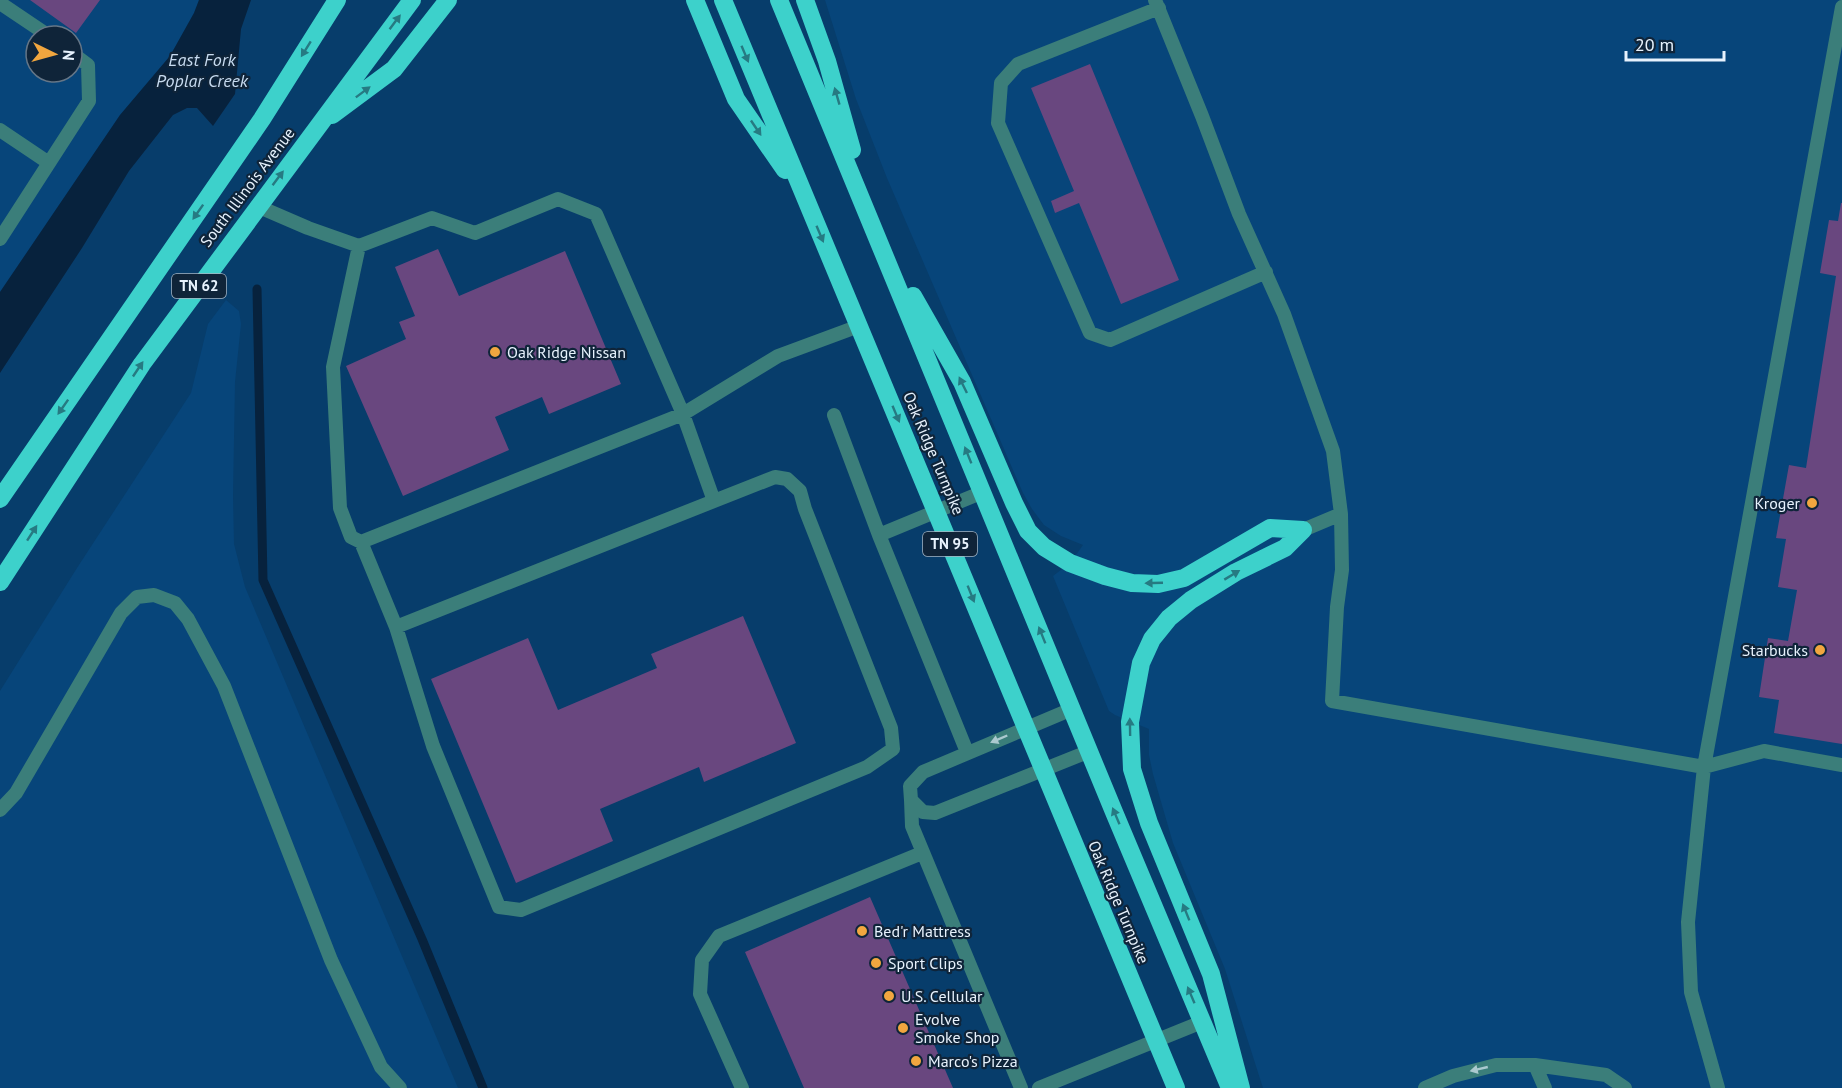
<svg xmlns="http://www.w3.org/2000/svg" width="1842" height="1088" viewBox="0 0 1842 1088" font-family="'PT Sans',sans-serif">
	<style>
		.built { fill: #07457a; fill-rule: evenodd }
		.water { fill: #07223d }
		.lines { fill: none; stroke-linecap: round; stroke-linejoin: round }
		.stream { stroke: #07223d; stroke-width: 9 }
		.building { fill: #69477f }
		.lane { stroke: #3b7e7a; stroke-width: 14 }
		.highway { stroke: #3dd1cb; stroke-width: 18 }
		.oneway { fill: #267a82 }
		.oneway2 { fill: #abc9cf }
		.poi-dot { fill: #f1a63f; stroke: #0f2439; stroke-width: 2 }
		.labels { text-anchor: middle; stroke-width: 4.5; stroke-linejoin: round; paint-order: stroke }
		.shield { fill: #0f2439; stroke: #a6b4c2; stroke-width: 1.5 }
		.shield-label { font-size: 15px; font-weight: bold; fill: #e7f2fd }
		.street-label { font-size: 16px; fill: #e7f2fd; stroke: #0f2439 }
		.poi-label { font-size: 16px; fill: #e7f2fd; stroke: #0f2439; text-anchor: start }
		.water-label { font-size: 18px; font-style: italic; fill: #c7dbf0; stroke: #0f2439 }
	</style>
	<rect width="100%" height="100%" fill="#073d6b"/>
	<path class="built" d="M0 0H199L194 13 170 56 120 115 0 292ZM36 36H72V72H36Z
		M825 0H1842V1088H1263L1225 969 1173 843 1153 774 1149 755V729L1115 715 1109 711 1053 576 1070 563 1083 545 1061 536 1044 525 1032 509 1023 493 887 178 856 99Z
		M226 300 239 311 241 324 235 382 233 495 234 544 245 587 458 1088H0V691L77 568 191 393 208 324Z"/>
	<path class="water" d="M199 0H251L241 29 235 94 213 126 197 108H187L173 115 129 171 82 248 0 373V292L120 115 170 56 194 13Z"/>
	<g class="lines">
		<path class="stream" d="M257 289 263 580 422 939 483 1088"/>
	</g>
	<path class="building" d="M30 0H100L76 33Z
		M1090 64 1179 280 1121 304 1079 203 1055 213 1051 201 1074 191 1031 88Z
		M1841 203H1842V744L1774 733 1779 700 1759 697 1768 638 1788 641 1797 590 1778 587 1786 539 1776 538 1789 465 1806 468 1836 276 1820 273 1829 220 1838 221Z
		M438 249 459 296 565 251 621 384 549 414 542 397 495 417 509 450 403 496 346 366 406 339 399 322 415 316 395 267Z
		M743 616 796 743 704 782 699 767 600 809 613 841 516 883 431 679 528 638 558 710 657 668 651 654Z
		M870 897 953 1088H804L745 952Z"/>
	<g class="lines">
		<path class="lane" d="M1155 0 1202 116 1239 214 1284 314 1333 451 1341 514 1342 570 1337 607 1332 701 1704 767 1764 751 1842 765
			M0 3 49 36
			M1159 8 1018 64 1001 83 998 123 1090 333 1110 340 1266 272
			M0 130 49 163
			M257 206 308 228 359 246 432 218 475 233 558 199 596 214 683 414 714 501 775 477 787 479 800 491 805 509 891 728 893 749 867 767 521 910 499 907 433 746 396 627 361 542
			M0 239 89 101 88 65 72 53
			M359 246 333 367 340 508 351 537 361 542 683 414 778 356 859 326
			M834 415 879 535
			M1303 530 1341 514
			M396 627 714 501
			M1072 709 923 772 910 786 911 800 923 812 935 813 1090 751
			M967 752 879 535 983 492
			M911 800 912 826 1021 1088
			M0 810 16 793 121 613 137 597 154 595 175 603 188 619 224 686 331 960 381 1067 400 1088
			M1535 1065 1545 1088
			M742 1088 700 994 702 960 719 936 922 853
			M1039 1088 1202 1022
			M1425 1088 1453 1076 1496 1065H1535L1606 1075 1625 1088
			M1718 1088 1691 992 1688 922 1704 767 1842 7"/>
		<path class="highway" d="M695 0 736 99 785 170
			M723 0 1176 1088
			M779 0 1114 812 1230 1088
			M805 0 827 61 852 150
			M332 115 394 69 448 0
			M913 296 962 382 1014 503 1028 531 1044 547 1070 563 1105 576 1132 583 1158 584 1184 578 1270 528 1303 530
			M0 499 262 119 337 0
			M0 582 142 364 412 0
			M1241 1088 1211 974 1149 823 1132 769 1130 722 1141 663 1152 639 1169 618 1191 600 1236 572 1285 548 1303 530"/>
	</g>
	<defs><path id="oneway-solid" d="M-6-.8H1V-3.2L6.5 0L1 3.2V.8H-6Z" transform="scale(1.5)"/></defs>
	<g class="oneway">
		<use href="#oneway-solid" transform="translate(395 22) rotate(-53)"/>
		<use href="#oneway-solid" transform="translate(306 49) rotate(122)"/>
		<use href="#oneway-solid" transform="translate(745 54) rotate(67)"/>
		<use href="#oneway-solid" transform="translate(363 92) rotate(-37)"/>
		<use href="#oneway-solid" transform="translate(837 96) rotate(-106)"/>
		<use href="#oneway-solid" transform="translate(756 128) rotate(56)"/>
		<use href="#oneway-solid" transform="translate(278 178) rotate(-53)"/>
		<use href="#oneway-solid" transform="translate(198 212) rotate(125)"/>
		<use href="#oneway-solid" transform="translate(820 234) rotate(67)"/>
		<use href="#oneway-solid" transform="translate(138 369) rotate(-56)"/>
		<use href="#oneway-solid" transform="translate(963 385) rotate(-116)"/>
		<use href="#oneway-solid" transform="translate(63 407) rotate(125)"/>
		<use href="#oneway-solid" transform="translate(896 414) rotate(67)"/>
		<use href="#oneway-solid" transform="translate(968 455) rotate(-112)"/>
		<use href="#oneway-solid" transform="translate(32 533) rotate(-57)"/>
		<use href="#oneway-solid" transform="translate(1232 575) rotate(-31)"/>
		<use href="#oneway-solid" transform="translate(1154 583) rotate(178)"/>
		<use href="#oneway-solid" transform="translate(971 594) rotate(68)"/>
		<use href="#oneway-solid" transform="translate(1042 635) rotate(-112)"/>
		<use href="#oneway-solid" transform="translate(1130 727) rotate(-91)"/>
		<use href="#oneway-solid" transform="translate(1116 816) rotate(-113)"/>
		<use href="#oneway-solid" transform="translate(1186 912) rotate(-112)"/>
		<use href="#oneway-solid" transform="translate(1191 995) rotate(-113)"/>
	</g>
	<g class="oneway2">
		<use href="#oneway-solid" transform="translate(999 739) rotate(157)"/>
		<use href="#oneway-solid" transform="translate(1479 1069) rotate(167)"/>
	</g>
	<g class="poi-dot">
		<circle cx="495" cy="352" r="6"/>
		<circle cx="1812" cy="503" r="6"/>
		<circle cx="1820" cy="650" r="6"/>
		<circle cx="862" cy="931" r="6"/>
		<circle cx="876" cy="963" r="6"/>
		<circle cx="889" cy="996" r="6"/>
		<circle cx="903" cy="1028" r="6"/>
		<circle cx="916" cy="1061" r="6"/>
	</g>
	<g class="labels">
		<g class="shield">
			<rect x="172" y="274" width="54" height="24" rx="4.5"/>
			<rect x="923" y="532" width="54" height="24" rx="4.5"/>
		</g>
		<g class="shield-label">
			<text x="199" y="291">TN 62</text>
			<text x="950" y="549">TN 95</text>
		</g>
		<g class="street-label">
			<text transform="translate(247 187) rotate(-53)" y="6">South Illinois Avenue</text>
			<text transform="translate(934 453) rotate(67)" y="6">Oak Ridge Turnpike</text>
			<text transform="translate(1119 902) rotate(67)" y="6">Oak Ridge Turnpike</text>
		</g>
		<g class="poi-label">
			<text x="507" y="358">Oak Ridge Nissan</text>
			<text x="1800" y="509" text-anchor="end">Kroger</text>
			<text x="1808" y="656" text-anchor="end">Starbucks</text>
			<text x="874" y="937">Bed'r Mattress</text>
			<text x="888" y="969">Sport Clips</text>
			<text x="901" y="1002">U.S. Cellular</text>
			<text x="915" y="1025">Evolve<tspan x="915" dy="18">Smoke Shop</tspan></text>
			<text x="928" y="1067">Marco's Pizza</text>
		</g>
		<g class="water-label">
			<text x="202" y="66">East Fork<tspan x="202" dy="21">Poplar Creek</tspan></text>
		</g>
	</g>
	<g transform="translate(54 54) rotate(95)"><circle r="28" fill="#0f2439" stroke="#657687" stroke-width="1.5"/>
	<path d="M0-4.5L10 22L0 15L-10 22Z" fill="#f1a63f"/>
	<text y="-9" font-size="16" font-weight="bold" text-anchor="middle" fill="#e7f2fd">N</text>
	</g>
	<path d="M1626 51v9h98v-9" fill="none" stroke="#e7f2fd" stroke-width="3"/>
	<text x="1635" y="51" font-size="18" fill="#e7f2fd" stroke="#0f2439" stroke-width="4.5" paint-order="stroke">20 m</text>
</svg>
